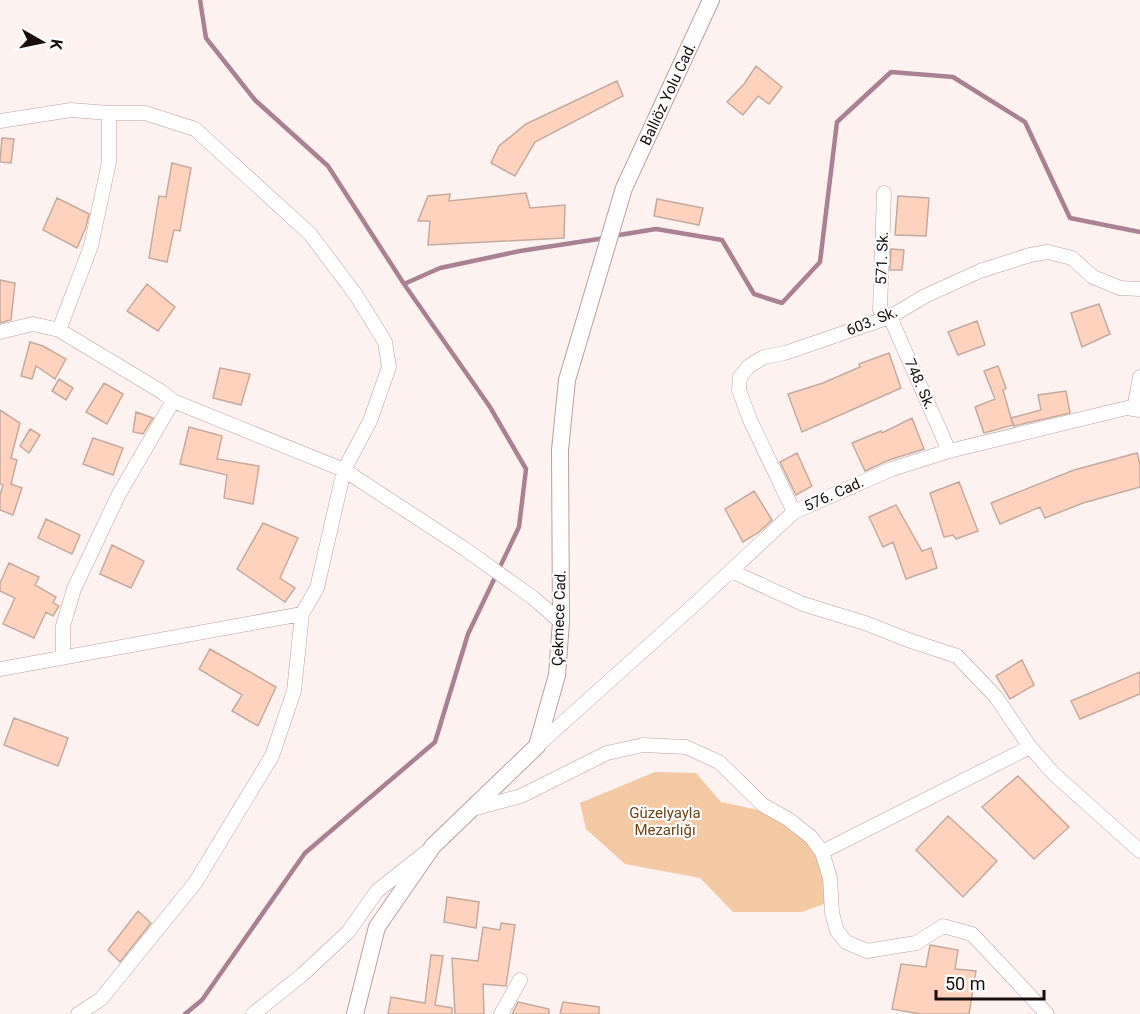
<svg xmlns="http://www.w3.org/2000/svg" width="1140" height="1014" viewBox="0 0 1140 1014" font-family="Roboto,sans-serif">
	<style>
		.green { fill: #f2c9a3 }
		.lines { fill: none; stroke-linecap: round; stroke-linejoin: round }
		.stream { stroke: #aa8192; stroke-width: 4.5 }
		.building { fill: #fed2bd; stroke: #c2aa9e; stroke-width: 1.5 }
		.minor-casing { stroke: #ba9f9b; stroke-width: 15 }
		.tertiary-casing { stroke: #ba9f9b; stroke-width: 18 }
		.minor { stroke: #fff; stroke-width: 14 }
		.tertiary { stroke: #fff; stroke-width: 16 }
		.labels { text-anchor: middle; stroke-width: 4.5; stroke-linejoin: round; paint-order: stroke }
		.street-label { font-size: 15px; fill: #180e0d; stroke: #fff }
		.park-label { font-size: 15px; fill: #6c4314; stroke: #fff }
	</style>
	<rect width="100%" height="100%" fill="#fef2f0"/>
	<path class="green" d="M655 772 696 773 721 802 768 812 820 847 830 878 824 904 802 912H733L700 878 625 864 586 829 580 803Z"/>
	<g class="lines">
		<path class="stream" d="M613 236 656 229 722 240 754 294 782 303 820 262 837 122 891 72 953 77 1025 122 1070 218 1140 232
			M404 284 440 268 520 251 605 238
			M185 1014 202 1000 305 853 435 742 468 634 519 527 526 469 490 407 404 284 328 166 255 100 206 38 200 0"/>
	</g>
	<path class="building" d="M756 66 782 87 769 104 758 96 743 115 727 102 744 84Z
		M617 81 623 96 535 142 515 176 491 163 499 146 526 124Z
		M2 138 14 139 11 163 0 162Z
		M172 163 191 168 180 231 174 230 167 262 149 258 159 196 166 197Z
		M526 193 530 208 565 205 564 238 428 245 430 221H418L428 196 450 194 449 201Z
		M898 196 929 198 926 236 895 235Z
		M57 198 89 214 86 227 77 248 43 230Z
		M657 199 703 208 699 225 654 216Z
		M891 249 904 250 902 270H890Z
		M0 280 15 283 11 320 0 323Z
		M147 284 175 307 158 331 127 311Z
		M1099 304 1110 334 1082 347 1071 313Z
		M977 321 985 345 958 355 948 332Z
		M30 342 43 346 66 359 55 379 36 366 32 379 21 376Z
		M889 353 901 388 802 432 788 394 823 383 860 367 859 364Z
		M998 366 1006 388 1003 390 1013 425 984 433 975 407 995 399 984 371Z
		M220 368 250 374 241 405 213 398Z
		M59 379 73 388 66 400 52 391Z
		M104 383 123 394 107 424 86 412Z
		M1066 391 1070 413 1014 426 1011 418 1041 410 1038 395Z
		M0 410 20 423 11 458 17 460 11 484 22 488 13 515 0 510V495L3 485 0 484Z
		M136 412 153 418 143 434 133 432Z
		M912 418 924 449 889 460 865 471 852 443 881 431 882 433Z
		M189 427 222 436 217 459 259 466 253 504 224 498 227 475 180 464Z
		M30 429 40 435 29 453 20 446Z
		M93 438 123 448 113 475 83 464Z
		M797 453 812 486 796 495 780 462Z
		M1137 453 1140 464V487L1083 503 1045 518 1040 507 1000 524 991 503 1074 470Z
		M959 482 978 531 956 539 953 535 944 537 930 493Z
		M754 491 772 520 759 532 743 542 725 509Z
		M896 505 922 551 931 548 937 568 906 579 893 542 883 547 869 517Z
		M46 519 80 535 72 554 38 538Z
		M263 523 298 538 280 578 295 588 285 602 237 569Z
		M112 545 144 561 131 588 100 574Z
		M9 563 39 577 35 585 56 597 53 603 59 606 53 616 46 612 34 638 3 624 15 598 0 591V583Z
		M210 649 276 687 258 726 232 711 242 695 199 669Z
		M1022 660 1034 685 1010 699 996 676Z
		M1140 672V694L1080 719 1071 701Z
		M14 718 68 738 58 766 4 745Z
		M1018 776 1069 827 1034 859 982 807Z
		M948 816 997 861 963 897 916 850Z
		M447 897 479 902 476 928 444 922Z
		M138 911 151 923 120 962 108 950Z
		M501 923 515 925 506 986 483 984 484 1014H455L452 958 478 961 483 927 500 930Z
		M930 945 958 950 955 969 976 971 969 1014H920L892 1009 901 964 926 967Z
		M431 955 443 956 435 1005 452 1008V1014H388L391 997 425 1003Z
		M518 1002 549 1009V1014H512Z
		M563 1002 599 1007V1014H560Z"/>
	<g class="lines">
		<defs>
			<path id="minor" d="M0 121 71 110 109 113H145L195 129 310 234 356 295 385 342 389 367 370 421 344 470 317 588 302 614 294 691 272 756 195 883 101 999 78 1014
				M884 193 880 310 890 317 949 451
				M59 330 91 246 109 162V113
				M0 332 33 324 59 330 162 392 173 401 344 470 465 549 532 597 561 622
				M1134 409 1140 377
				M794 512 750 420 739 390 740 377 749 366 764 357 785 353 890 317 925 296 980 271 1030 255 1048 252 1072 258 1093 277 1120 288 1140 289
				M731 571 803 604 865 623 911 641 957 656 996 697 1030 747 1054 774 1140 851
				M63 657V626L74 589 119 494 173 401
				M0 669 302 614
				M537 746 694 605 794 512 892 469 949 451 1127 408 1140 410
				M472 809 521 796 607 753 643 745 686 747 719 762 763 805 788 819 811 837 822 852 830 878 832 913 837 931 846 942 867 951 916 943 943 926 972 934 1047 1014
				M822 852 1030 747
				M253 1014 302 975 348 932 377 891 425 853
				M501 1014 520 980"/>
			<path id="tertiary" d="M355 1014 377 927 433 846 537 746 557 675 561 622 560 450 567 380 624 188 711 0"/>
		</defs>
		<use href="#minor" class="minor-casing"/>
		<use href="#tertiary" class="tertiary-casing"/>
		<use href="#minor" class="minor"/>
		<use href="#tertiary" class="tertiary"/>
	</g>
	<g class="labels">
		<g class="street-label">
			<text transform="translate(668 94) rotate(-65)" y="5">Ballıöz Yolu Cad.</text>
			<text transform="translate(882 258) rotate(-88)" y="5">571. Sk.</text>
			<text transform="translate(872 321) rotate(-22)" y="5">603. Sk.</text>
			<text transform="translate(920 384) rotate(66)" y="5">748. Sk.</text>
			<text transform="translate(834 494) rotate(-24)" y="5">576. Cad.</text>
			<text transform="translate(559 618) rotate(-88)" y="5">Çekmece Cad.</text>
		</g>
		<g class="park-label">
			<text x="665" y="818">Güzelyayla<tspan x="665" dy="17">Mezarlığı</tspan></text>
		</g>
	</g>
	<g transform="translate(42 42) rotate(99)" stroke="#ffffff" stroke-width="4.5" paint-order="stroke">
	<path d="M0-4.5L10 22L0 15L-10 22Z" fill="#180e0d"/>
	<text y="-9" font-size="16" font-weight="bold" text-anchor="middle" fill="#180e0d">K</text>
	</g>
	<path d="M936 990v9h108v-9" fill="none" stroke="#180e0d" stroke-width="3"/>
	<text x="945" y="990" font-size="18" fill="#180e0d" stroke="#ffffff" stroke-width="4.5" paint-order="stroke">50 m</text>
</svg>
